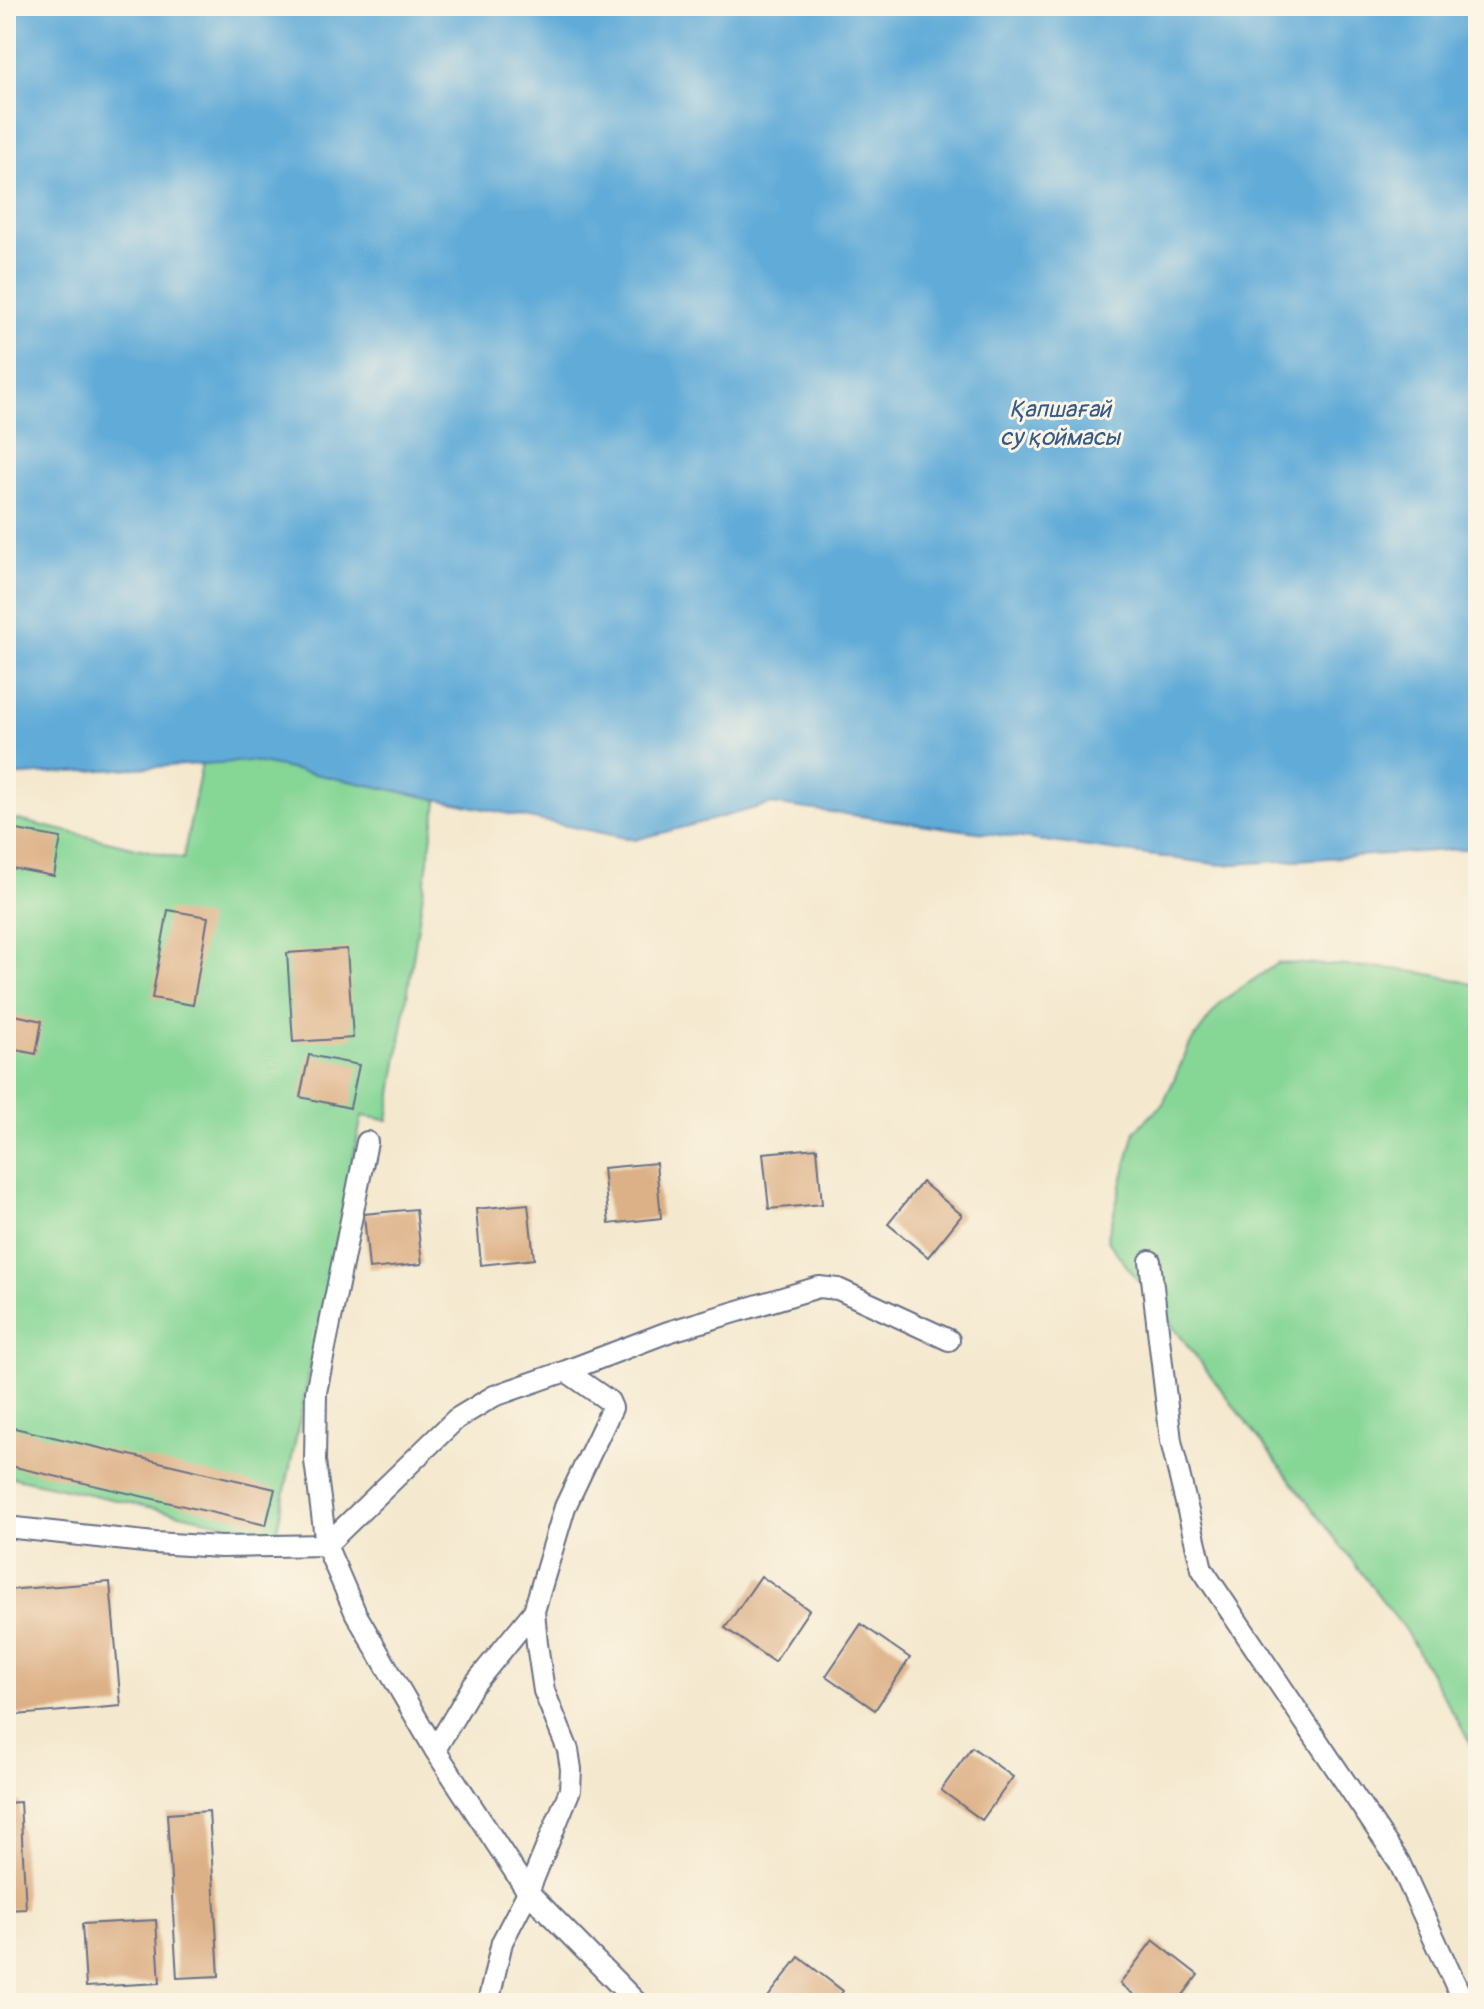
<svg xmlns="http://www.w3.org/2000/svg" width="1484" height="2009" viewBox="0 0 1484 2009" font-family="Pangolin,sans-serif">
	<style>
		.green { fill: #86d696; stroke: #50827a; stroke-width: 2 }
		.water { fill: #60abd8; stroke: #3e6d9b; stroke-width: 2 }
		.building { fill: #ddb187 }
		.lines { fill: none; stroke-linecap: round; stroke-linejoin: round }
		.lane-casing { stroke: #677085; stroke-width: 24 }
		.lane { stroke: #fff; stroke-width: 20 }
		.labels { text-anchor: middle; stroke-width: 6; stroke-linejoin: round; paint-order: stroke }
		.water-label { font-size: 24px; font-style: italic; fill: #335a89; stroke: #fcf5e5 }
	</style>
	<rect width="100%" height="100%" fill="#fcf5e5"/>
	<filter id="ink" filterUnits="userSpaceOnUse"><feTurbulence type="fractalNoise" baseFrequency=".0125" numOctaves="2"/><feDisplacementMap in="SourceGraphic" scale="16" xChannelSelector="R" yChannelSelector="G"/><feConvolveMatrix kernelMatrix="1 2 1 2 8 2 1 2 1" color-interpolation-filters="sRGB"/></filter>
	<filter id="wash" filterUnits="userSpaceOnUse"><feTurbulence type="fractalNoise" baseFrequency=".006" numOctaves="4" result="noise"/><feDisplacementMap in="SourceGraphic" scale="32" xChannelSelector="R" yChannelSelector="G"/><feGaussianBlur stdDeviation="1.8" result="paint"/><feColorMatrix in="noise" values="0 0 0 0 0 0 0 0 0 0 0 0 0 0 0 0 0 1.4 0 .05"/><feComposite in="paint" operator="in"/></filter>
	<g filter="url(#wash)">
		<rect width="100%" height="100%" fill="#f4e8ce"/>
		<path class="green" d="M211 717 449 725 388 1120 362 1116 276 1535 6 1476V817L183 859Z
			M1278 963C1345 966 1414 965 1478 986V1756L1405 1630 1107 1240 1135 1131 1163 1104 1190 1044 1222 1001Z"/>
		<path class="water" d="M6 6H1478V848L1222 865 771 804 635 840 251 761 6 776Z"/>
		<g id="blocks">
			<path class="building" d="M6 828 61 838 54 876 6 867Z
				M168 910 208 917 193 1005 152 998Z
				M347 949 353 1038 293 1042 287 953Z
				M6 1013 42 1021 36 1054 6 1048Z
				M309 1055 359 1065 350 1108 300 1097Z
				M817 1148 822 1204 769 1209 763 1153Z
				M656 1163 661 1218 609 1224 603 1168Z
				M922 1182 962 1215 928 1257 888 1224Z
				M528 1204 534 1259 481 1265 476 1209Z
				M416 1209 422 1264 369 1269 364 1214Z
				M6 1426 275 1489 266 1525 6 1465Z
				M761 1576 809 1610 774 1662 725 1628Z
				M110 1582 121 1706 16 1715 6 1590Z
				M861 1624 910 1658 875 1710 826 1676Z
				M972 1747 1013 1777 982 1820 941 1790Z
				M20 1802 26 1909 6 1910V1803Z
				M209 1811 219 1976 177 1978 167 1814Z
				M156 1920 160 1983 86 1987 82 1924Z
				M1153 1940 1198 1975 1177 2003H1145L1120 1984Z
				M799 1957 843 1991 834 2003H768L765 2001Z"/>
		</g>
	</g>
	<g filter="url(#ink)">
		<use href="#blocks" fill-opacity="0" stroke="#677085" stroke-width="2"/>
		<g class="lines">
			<defs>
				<path id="lane" d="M1150 1261 1171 1441 1202 1569 1399 1862 1464 2003
					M6 1527 154 1543 221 1547 326 1545 356 1614 396 1683 435 1750 528 1892 637 2003
					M326 1545 456 1419 494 1396 566 1371 668 1332 819 1287 838 1289 949 1340
					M326 1545 315 1461 316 1392 367 1142
					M435 1750 472 1687 534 1611
					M488 2003 502 1942 528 1892 570 1790 571 1769 568 1750 544 1691 537 1644 534 1611 565 1507 612 1408 609 1401 566 1371"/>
			</defs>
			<use href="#lane" class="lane-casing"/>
			<use href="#lane" class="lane"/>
		</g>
	</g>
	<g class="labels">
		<g class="water-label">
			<text x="1060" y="417">Қапшағай<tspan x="1060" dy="28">су қоймасы</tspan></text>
		</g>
	</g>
	<rect width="1484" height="2009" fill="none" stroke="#fcf5e5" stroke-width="32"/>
</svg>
